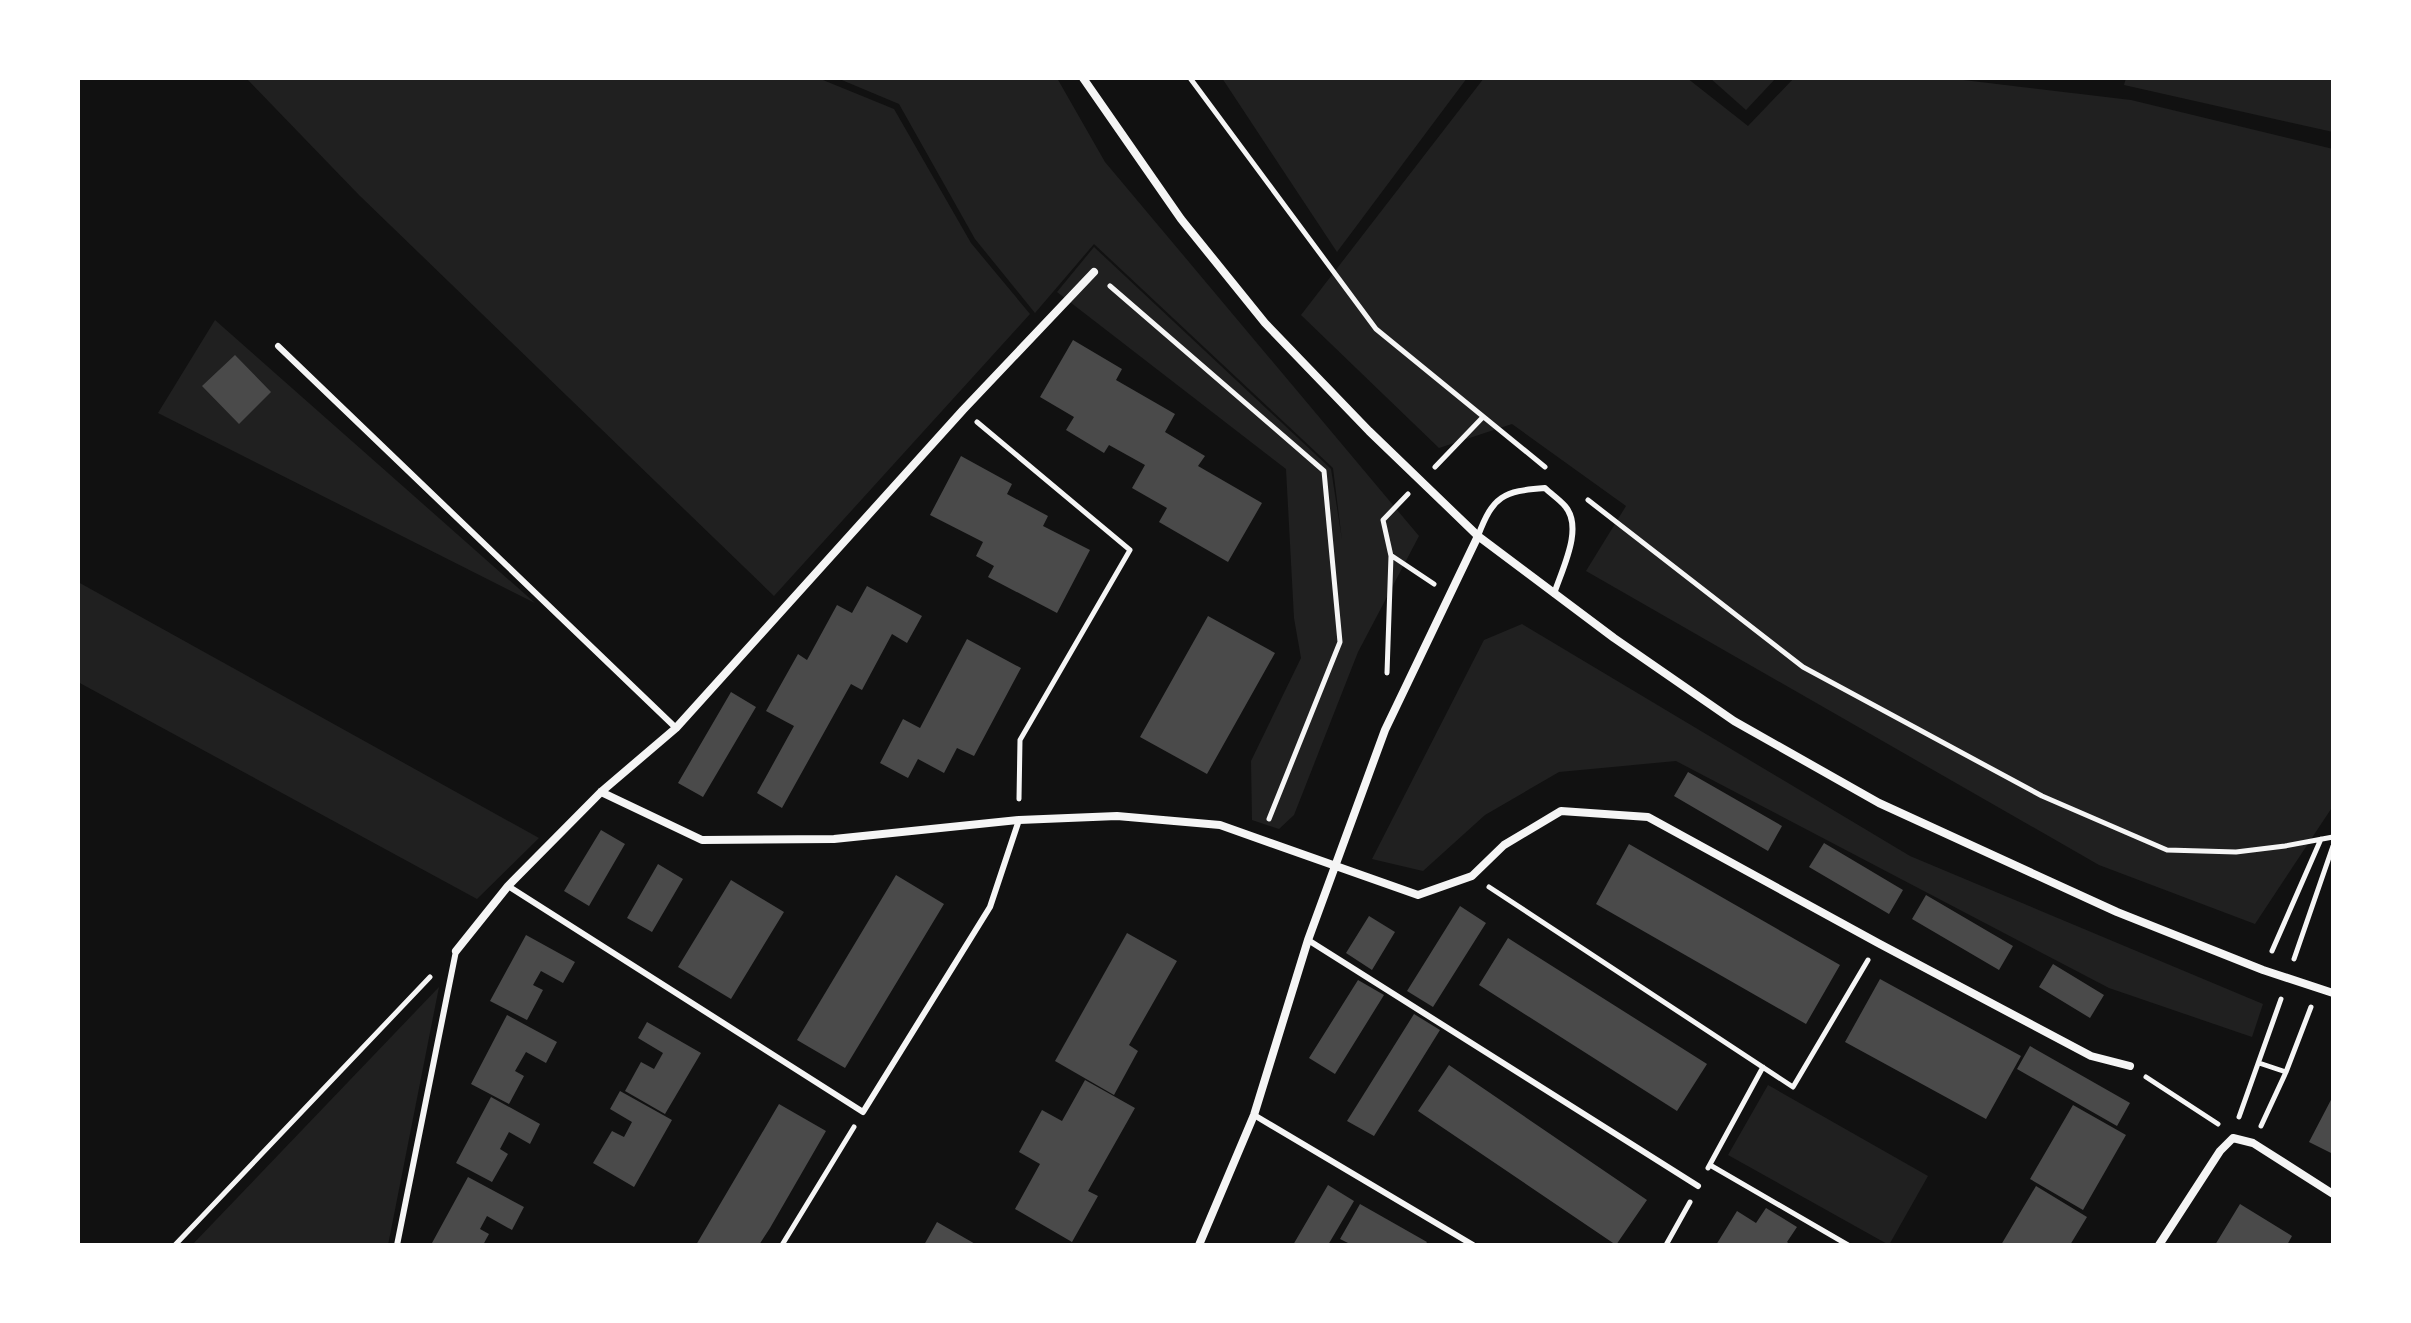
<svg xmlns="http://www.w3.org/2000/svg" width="2411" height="1323" viewBox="0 0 2411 1323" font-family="Quicksand,sans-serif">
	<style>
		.green { fill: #202020 }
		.building { fill: #4a4a4a }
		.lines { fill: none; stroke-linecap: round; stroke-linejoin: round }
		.path { stroke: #f5f5f5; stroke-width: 5 }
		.service { stroke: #f5f5f5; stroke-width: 6 }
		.minor { stroke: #f5f5f5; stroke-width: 8 }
	</style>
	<rect width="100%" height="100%" fill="#111"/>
	<path class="green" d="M246 78H818L894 109 971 243 1030 314 774 596 359 195Z
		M837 78H1057L1105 162 1419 536 1358 652 1294 815 1279 829 1252 820 1251 761 1301 658 1294 618 1286 469 1057 292 1094 247 1331 469 1342 540 1333 468 1094 244 1035 313 975 239 899 104Z
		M1222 78H1467L1337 252Z
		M1484 78H1687L1748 126 1794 78H1947L2131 100 2333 149V806L2255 924 2099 865 1586 571 1626 506 1512 424 1439 448 1301 315Z
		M1710 78H1776L1746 110Z
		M2126 78H2333V132L2124 85Z
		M215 320 535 603 158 413Z
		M78 582 539 838 477 899 78 682Z
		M1522 624 1910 856 2263 1004 2252 1037 2109 988 1676 761 1559 772 1485 815 1423 871 1372 859 1484 640Z
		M439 987 388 1245H192Z
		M1768 1085 1928 1176 1889 1245 1728 1155Z"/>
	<path class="building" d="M1073 340 1122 369 1116 380 1175 414 1165 432 1205 456 1198 466 1262 503 1228 562 1159 522 1167 508 1132 488 1145 465 1109 445 1104 453 1066 430 1074 417 1040 397Z
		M235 355 271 392 239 424 202 386Z
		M961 456 1012 484 1007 494 1048 516 1043 526 1090 550 1057 613 988 577 994 566 976 556 983 542 930 515Z
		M867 586 922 616 907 643 892 634 862 690 851 684 782 808 757 793 794 726 766 711 798 654 807 660 837 605 852 613Z
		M1208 616 1275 653 1207 774 1140 737Z
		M967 639 1021 668 974 756 957 748 944 773 918 759 908 778 880 763 903 719 920 728Z
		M731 692 756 707 703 797 678 783Z
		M1688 772 1782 826 1768 851 1674 796Z
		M601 830 625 844 589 906 564 891Z
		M1824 843 1903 890 1889 914 1809 867Z
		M1629 844 1840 965 1806 1024 1596 904Z
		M658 864 683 879 652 932 627 918Z
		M896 875 944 904 845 1068 797 1040Z
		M731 880 784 912 731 999 678 967Z
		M1926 895 2013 946 1999 970 1912 919Z
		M1460 906 1486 923 1433 1007 1407 991Z
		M1369 916 1395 932 1372 970 1346 953Z
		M1127 933 1177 961 1129 1045 1138 1051 1114 1095 1055 1061Z
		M526 935 575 962 563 983 541 971 533 985 543 990 527 1020 490 1001Z
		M1508 938 1707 1064 1677 1111 1479 985Z
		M2053 964 2104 995 2090 1018 2039 987Z
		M1880 979 2021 1056 1986 1119 1845 1042Z
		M1358 980 1384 995 1335 1074 1309 1058Z
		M1414 1014 1440 1030 1374 1136 1347 1121Z
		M507 1015 557 1042 546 1063 526 1052 515 1071 524 1076 509 1104 471 1084Z
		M647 1022 701 1053 665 1114 625 1091 641 1062 654 1069 663 1053 638 1038Z
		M2030 1046 2130 1103 2117 1126 2017 1069Z
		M1449 1065 1647 1200 1616 1245 1418 1111Z
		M1085 1080 1135 1108 1088 1191 1098 1196 1072 1242 1015 1209 1040 1164 1019 1152 1042 1110 1062 1121Z
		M620 1091 672 1120 634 1187 593 1163 612 1131 624 1137 632 1122 610 1109Z
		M2333 1096V1154L2309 1142Z
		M491 1097 540 1124 530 1144 509 1132 500 1149 508 1154 492 1182 456 1163Z
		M779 1104 826 1131 770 1228 759 1245H696Z
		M2073 1105 2126 1135 2083 1210 2030 1179Z
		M468 1177 524 1207 512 1230 487 1216 480 1229 489 1234 483 1245H435L432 1243Z
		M1328 1185 1354 1201 1328 1245H1293Z
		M2036 1186 2087 1217 2070 1245H2001Z
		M1360 1204 1427 1242 1425 1245H1352L1340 1239Z
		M2240 1204 2292 1236 2287 1245H2215Z
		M1766 1208 1797 1227 1787 1242 1791 1245H1716L1737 1211 1756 1223Z
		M937 1222 977 1245H924Z"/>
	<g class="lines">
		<path class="path" d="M1190 78 1376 329 1545 467
			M1110 286 1324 471 1340 642 1269 819
			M977 422 1130 550 1020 740 1019 799
			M1435 467 1483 417
			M1588 500 1803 667 2042 796 2167 850 2236 852 2285 846 2333 837
			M1392 556 1434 584
			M1387 673 1391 556 1383 520 1408 494
			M1489 887 1793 1087 1868 960
			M2272 951 2321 839
			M2294 959 2333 846
			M2259 1063 2286 1072 2311 1007
			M2146 1077 2218 1124
			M2239 1117 2281 999
			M2261 1126 2286 1072
			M1710 1165 1848 1245
			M1708 1168 1763 1067
			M175 1245 430 977
			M782 1245 854 1127
			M1666 1245 1690 1202"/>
		<path class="service" d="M278 346 676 728
			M1478 536C1493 496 1503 491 1545 488 1551 494 1559 499 1565 506 1584 528 1562 569 1554 594
			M508 886 863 1112 990 907 1019 820
			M1308 940 1698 1186
			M1254 1115 1473 1245
			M397 1245 456 951"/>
		<path class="minor" d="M1083 78 1181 219 1265 323 1369 431 1478 536 1614 638 1734 721 1879 803 2117 912 2263 970 2333 993
			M601 792 702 840 834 839 1019 820 1117 816 1220 825 1418 895 1472 876 1504 845 1561 811 1648 817 1878 943 2091 1056 2130 1066
			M456 951 508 886 601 792 676 728 963 410 1094 272
			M1199 1245 1254 1115 1308 940 1385 730 1478 536
			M2159 1245 2220 1151 2233 1138 2253 1143 2333 1194"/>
	</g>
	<rect width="2411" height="1323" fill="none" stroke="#ffffff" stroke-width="160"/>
</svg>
